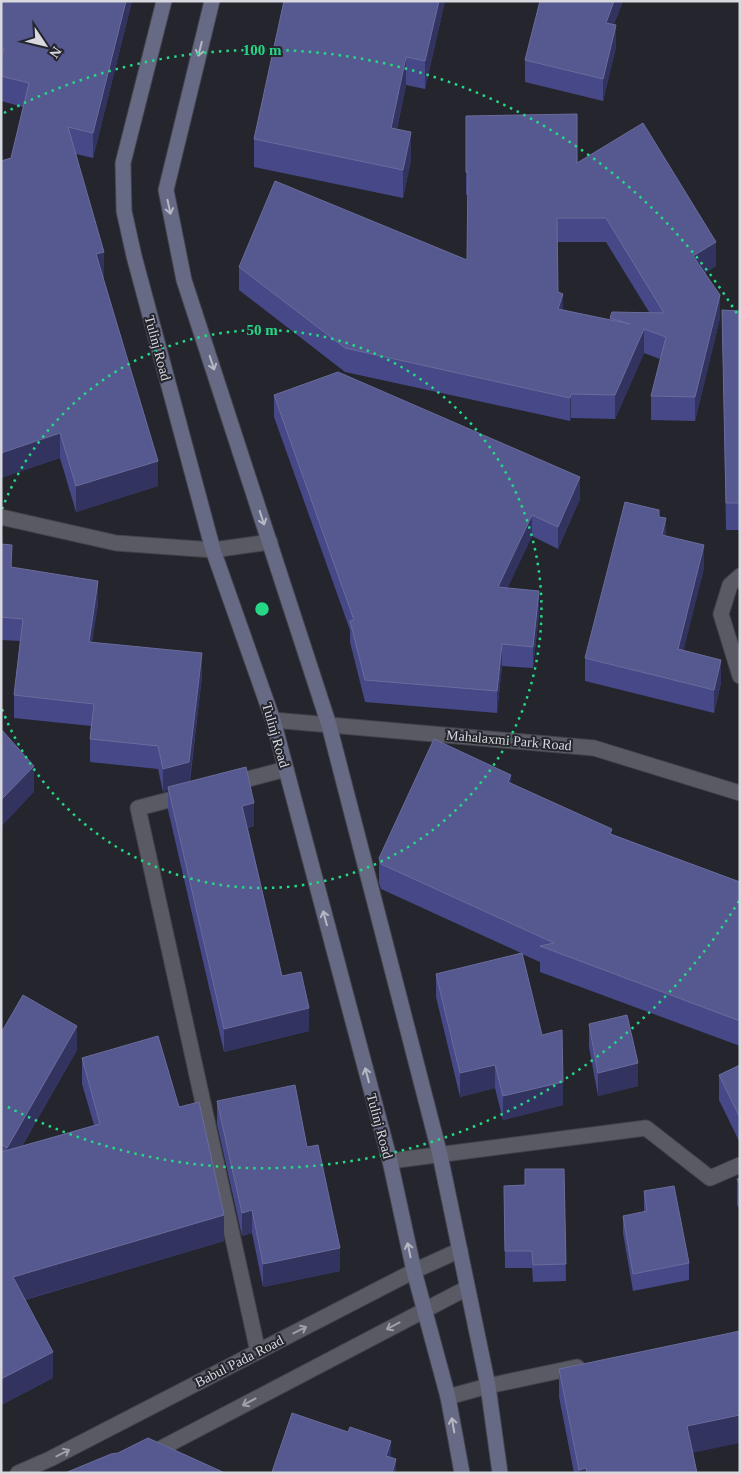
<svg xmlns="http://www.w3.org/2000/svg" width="741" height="1474" viewBox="0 0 741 1474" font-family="'Times New Roman',serif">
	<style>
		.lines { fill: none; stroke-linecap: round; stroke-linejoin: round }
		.service-casing { stroke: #42434a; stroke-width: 17 }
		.minor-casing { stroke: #42434a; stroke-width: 17 }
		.tertiary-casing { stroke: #42434a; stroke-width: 17 }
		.secondary-casing { stroke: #42434a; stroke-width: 17 }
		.service { stroke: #595a64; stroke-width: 15 }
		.minor { stroke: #595a64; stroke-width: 15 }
		.tertiary { stroke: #595a64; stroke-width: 15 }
		.secondary { stroke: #676a85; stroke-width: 15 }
		.wall { fill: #464887; fill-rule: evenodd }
		.shaded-wall { fill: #32335f }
		.building { fill: #565890; stroke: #6a6c9c; fill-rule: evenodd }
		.oneway { stroke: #b6b8c4 }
		.oneway2 { stroke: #9fa0a8 }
		.ring { fill: none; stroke: #25d886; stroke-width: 2.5; stroke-dasharray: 2.5 5 }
		.labels { text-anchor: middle; stroke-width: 4; stroke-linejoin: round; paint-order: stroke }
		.street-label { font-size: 14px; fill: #d8d9df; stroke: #24252d }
		.centre { fill: #25d886; stroke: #24252d; stroke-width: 2.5 }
		.ring-label { font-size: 15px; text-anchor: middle; font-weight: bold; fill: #25d886; stroke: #24252d; stroke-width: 4; stroke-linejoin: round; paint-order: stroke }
	</style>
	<rect width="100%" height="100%" fill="#24252d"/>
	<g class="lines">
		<defs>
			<path id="service" d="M229 784 286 769
				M188 795 138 808 258 1352"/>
			<path id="minor" d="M1 517 116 543 213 550 270 542
				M740 576 730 585 721 614 740 676
				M390 1161 646 1128 710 1178 740 1165
				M448 1397 488 1386 577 1367"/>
			<path id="tertiary" d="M273 720 594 748 740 793
				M18 1473 50 1459 414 1271 460 1250
				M114 1473 467 1288"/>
			<path id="secondary" d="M164 1 123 163 124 211 134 256 213 550 273 720 390 1161 414 1271 448 1397 462 1473
				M212 1 166 190 184 280 329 725 440 1155 488 1386 500 1473"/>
		</defs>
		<use href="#service" class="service-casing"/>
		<use href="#minor" class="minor-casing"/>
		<use href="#tertiary" class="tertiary-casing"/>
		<use href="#secondary" class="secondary-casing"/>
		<use href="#service" class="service"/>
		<use href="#minor" class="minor"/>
		<use href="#tertiary" class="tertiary"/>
		<use href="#secondary" class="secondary"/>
	</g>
	<path class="wall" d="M1 1H132L93 158 76 154 103 278 158 486 76 512 60 458 1 478V161L11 158 23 107 1 101Z
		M284 1H445L425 89 406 85 397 129 411 160 403 198 254 167V139Z
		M540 1H623L614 24 616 47 603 101 525 82V60Z
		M466 116 577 163 716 266 705 273 720 318 695 421 651 420V396L660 359 644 353 615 419 571 418 570 421 345 372 239 290V267L467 260 468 195H466ZM557 242H606L649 312 610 318V320L563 310 558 292Z
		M722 310 740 311V530H726Z
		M274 395 580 499 558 549 532 536 507 588 539 613 533 668 502 666 497 713 365 702 350 642V630L274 417Z
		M659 517 666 536 704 568 683 651 721 683 714 713 585 681V658Z
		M1 544 12 568 98 603 92 642 202 676 190 781 254 826 248 828 282 976 309 1031 224 1052 168 810V790L163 792 158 769 90 762V739L91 726 14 718V695L20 641 1 640Z
		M511 783 612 834 740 882V1046L540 972V962L522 954 542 1035 563 1105 503 1120 495 1088 460 1097 436 997V974L521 953 381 889 379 883V858Z
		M589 1024 638 1086 598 1096 589 1047Z
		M1 1033 77 1050 22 1146 94 1125 82 1084V1058L179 1107 224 1241 25 1300 53 1378 1 1405Z
		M740 1065V1143L719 1100V1075Z
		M217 1101 307 1147 340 1271 263 1287 252 1233 242 1236 217 1124Z
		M564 1169 566 1281 533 1282 532 1268H505L504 1186 525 1185Z
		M740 1178V1210L737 1205V1179Z
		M644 1191 689 1263V1280L633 1291 623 1233V1216L644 1212Z
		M559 1369 693 1453 697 1473H574L559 1397Z"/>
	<path class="shaded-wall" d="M126 1H132L93 158V133Z
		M439 1H445L425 89V61Z
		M614 1H623L606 45V23Z
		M616 25V47L603 101V79Z
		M406 57V85L391 156V128Z
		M411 132V160L403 198V170Z
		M716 242V266L693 280V256Z
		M104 252V277L96 280V254Z
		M563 294V318L558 309Z
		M720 295V318L695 421V397Z
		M644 329V353L615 419V395Z
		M571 394V418L570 421V398Z
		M60 433V458L1 478V453Z
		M158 461V486L76 512V486Z
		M580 477V499L558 549V527Z
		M532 515V536L498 609V587Z
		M666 518V542L662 535Z
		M12 545V568L11 567Z
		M704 545V568L678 673V649Z
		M98 581V603L89 664V642Z
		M539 591V613L533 668V647Z
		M502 644V666L497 713V691Z
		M202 653V676L189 785 168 787V790L163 792V769Z
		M721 660V683L714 713V690Z
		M34 766V792L1 827V800Z
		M511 775V800L508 782Z
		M254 803V826L242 829V806Z
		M309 1008V1031L224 1052V1029Z
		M77 1026V1050L7 1171V1148Z
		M638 1063V1086L598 1096V1073Z
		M495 1065V1088L460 1097V1073Z
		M563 1082V1105L503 1120V1096Z
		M252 1210V1233L242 1236V1213Z
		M224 1215V1241L13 1303V1277Z
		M340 1248V1271L263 1287V1264Z
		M53 1352V1378L1 1405V1379Z
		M740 1415V1443L687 1454V1426Z
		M391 1441V1464L386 1456Z
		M396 1459V1473H391Z
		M586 1468V1473H579V1470Z"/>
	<path class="building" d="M1 1H126L93 133 68 127 104 252 96 254 158 461 76 486 60 433 1 453V161L11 158 29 83 1 76V59L4 49H1Z
		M284 1H439L425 61 406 57 391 128 411 132 403 170 254 139Z
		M540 1H614L606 23 616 25 603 79 525 60Z
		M577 114V163L643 123 716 242 693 256 720 295 695 397 651 396 666 337 644 329 615 395 571 394 570 398 345 348 239 267 275 181 467 260 468 172H466V116ZM557 218H606L664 313 612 312 610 318 630 324 558 309 563 294 558 292Z
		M722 310 740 311V503H726Z
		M338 372 580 477 558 527 532 515 498 587 539 591 533 647 502 644 497 691 365 680 350 621 354 620 274 395Z
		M625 502 659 510V517L666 518 662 535 704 545 678 649 721 660 714 690 585 658Z
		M1 544 12 545 11 567 98 581 89 642 202 653 189 762 163 769 158 746 90 739 94 704 14 695 23 619 1 617Z
		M1 729 34 766 1 800Z
		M434 739 511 775 508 782 612 829 610 834 740 882V1021L540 946 554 943 381 864 379 858Z
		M246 767 254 803 242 806 282 976 301 972 309 1008 224 1029 168 787Z
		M522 953 542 1035 562 1030 563 1082 503 1096 495 1065 460 1073 436 974Z
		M23 995 77 1026 7 1148 1 1144V1033Z
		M627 1015 638 1063 598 1073 589 1024Z
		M158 1036 179 1107 199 1102 224 1215 13 1277 53 1352 1 1379V1152L100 1124 82 1058Z
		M740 1065V1118L719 1075Z
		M295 1085 307 1147 318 1145 340 1248 263 1264 252 1210 242 1213 217 1101Z
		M525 1169H564L566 1264 533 1265 532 1251H505L504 1186 525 1185Z
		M740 1178V1185L737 1179Z
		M674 1186 689 1263 633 1274 623 1216 647 1211 644 1191Z
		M740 1331V1415L687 1426 697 1473H587L586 1468 579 1470 559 1369Z
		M292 1413 348 1432 350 1427 391 1441 386 1456 396 1459 392 1473H274L272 1472Z
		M148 1438 225 1473H65L111 1454 118 1453Z"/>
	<defs><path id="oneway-shaft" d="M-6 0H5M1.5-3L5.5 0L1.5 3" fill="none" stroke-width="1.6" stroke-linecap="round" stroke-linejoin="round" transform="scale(1.25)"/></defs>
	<g class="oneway">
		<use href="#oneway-shaft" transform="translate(200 49) rotate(104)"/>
		<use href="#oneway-shaft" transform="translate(169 207) rotate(78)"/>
		<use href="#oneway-shaft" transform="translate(212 363) rotate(72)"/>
		<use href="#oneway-shaft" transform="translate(262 518) rotate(72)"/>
		<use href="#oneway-shaft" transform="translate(325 918) rotate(-105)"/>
		<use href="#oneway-shaft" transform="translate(367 1075) rotate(-105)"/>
		<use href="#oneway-shaft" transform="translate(409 1250) rotate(-102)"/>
		<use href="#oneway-shaft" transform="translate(453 1425) rotate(-100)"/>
	</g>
	<g class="oneway2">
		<use href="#oneway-shaft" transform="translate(393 1326) rotate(152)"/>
		<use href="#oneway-shaft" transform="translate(300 1330) rotate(-27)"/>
		<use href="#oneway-shaft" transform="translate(249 1402) rotate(152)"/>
		<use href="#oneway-shaft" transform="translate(63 1453) rotate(-27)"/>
	</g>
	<g class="ring">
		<path d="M2 509A279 279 0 1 1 2 709"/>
		<path d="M739 901A559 559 0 0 1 4 1105M4 113A559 559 0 0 1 739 317"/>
	</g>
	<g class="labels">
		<g class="street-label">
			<text transform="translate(158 348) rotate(75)" y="5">Tulinj Road</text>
			<text transform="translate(276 735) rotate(74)" y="5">Tulinj Road</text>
			<text transform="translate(509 740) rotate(5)" y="5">Mahalaxmi Park Road</text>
			<text transform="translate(380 1126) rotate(75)" y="5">Tulinj Road</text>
			<text transform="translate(239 1361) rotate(-27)" y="5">Babul Pada Road</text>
		</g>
	</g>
	<circle cx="262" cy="609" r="8" class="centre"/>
	<g class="ring-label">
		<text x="262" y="55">100 m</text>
		<text x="262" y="335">50 m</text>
	</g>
	<rect width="741" height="1474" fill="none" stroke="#d8d9df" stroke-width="5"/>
	<g transform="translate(45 45) rotate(125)" stroke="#24252d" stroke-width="4" paint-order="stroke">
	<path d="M0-4L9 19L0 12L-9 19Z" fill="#d8d9df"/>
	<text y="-8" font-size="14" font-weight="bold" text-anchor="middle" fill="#d8d9df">N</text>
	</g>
</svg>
